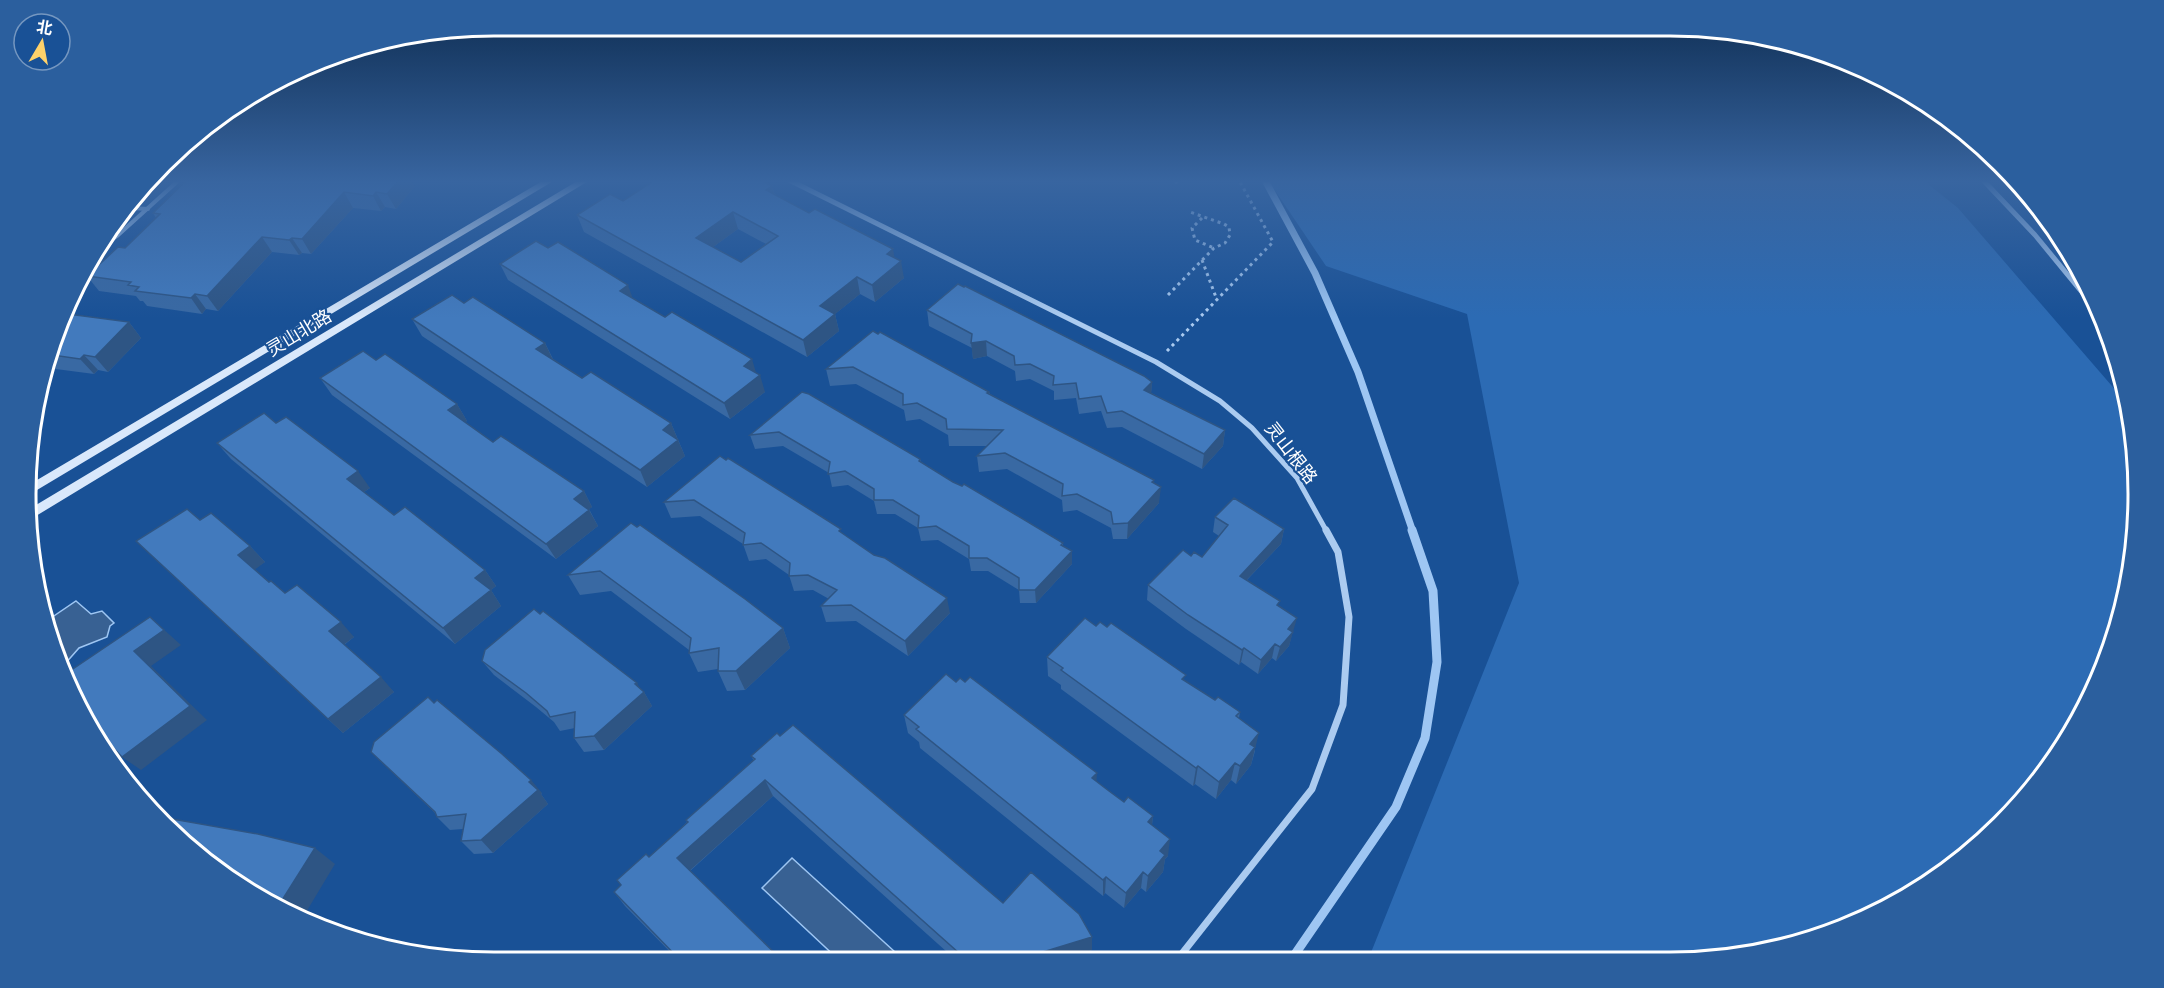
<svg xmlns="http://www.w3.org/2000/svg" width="2164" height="988" viewBox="0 0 2164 988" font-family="'PT Sans','Noto Sans SC',sans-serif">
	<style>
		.green { fill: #2c6bb4 }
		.water { fill: #386193; stroke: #9ec6f3; stroke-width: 1.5 }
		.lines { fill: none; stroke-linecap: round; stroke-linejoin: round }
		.stream-far1 { stroke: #9ec6f3; stroke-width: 7 }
		.stream { stroke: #9ec6f3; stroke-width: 9 }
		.path { stroke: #abcbf0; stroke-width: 3; stroke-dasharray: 3 4; stroke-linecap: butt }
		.lane { stroke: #abcbf0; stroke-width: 4 }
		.street-far1 { stroke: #abcbf0; stroke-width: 5 }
		.street { stroke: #abcbf0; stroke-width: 7 }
		.secondary { fill: #d9e8fb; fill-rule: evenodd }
		.wall { fill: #3969a3; fill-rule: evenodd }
		.shaded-wall { fill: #2e5584 }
		.building { fill: #427abd; stroke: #2e5584; stroke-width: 1.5; fill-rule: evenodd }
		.labels { text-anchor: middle; stroke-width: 4.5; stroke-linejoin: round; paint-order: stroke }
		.street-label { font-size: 18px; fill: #fff; stroke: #195196 }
		.rim { fill: none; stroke: #fff; stroke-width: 3 }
	</style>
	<rect width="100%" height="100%" fill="#195196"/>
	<path class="green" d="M1268 180H1923L1958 208 2118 393 2130 403 2138 494 2130 585 2103 673 2042 779 1955 865 1850 927 1731 958 1368 960 1519 583 1467 314 1326 266Z"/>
	<path class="water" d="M76 601 91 614 102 611 114 623 110 626 107 637 79 648 64 665H60L50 645 45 622Z
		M792 858 895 952 887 961H840L762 888Z"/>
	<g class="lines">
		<path class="stream-far1" d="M1265 180 1315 273 1358 372 1413 532"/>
		<path class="stream" d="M1291 960 1396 807 1425 738 1437 662 1433 591 1412 530"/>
		<path class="path" d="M1175 183 1179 180
			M1202 218 1192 228 1195 240 1214 248
			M1202 260 1217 300
			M1168 295 1214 248 1225 243 1230 235 1229 227 1224 224 1190 212
			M1167 351 1273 242 1239 180"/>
		<path class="lane" d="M131 208 148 209
			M95 252 117 236 179 180"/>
		<path class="street-far1" d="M789 180 1156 362 1220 401 1252 428 1297 478 1327 532
			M1983 180 2035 235 2104 319"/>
		<path class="street" d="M1177 960 1312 789 1343 705 1349 617 1338 552 1326 530"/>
		<path class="secondary" d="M544 180H555L32 493V483Z
			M579 180H590L31 519V508Z"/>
	</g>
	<path class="wall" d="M187 180 415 186 396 209 385 207 381 211 353 208 311 254 302 253 299 255 272 252 218 311 206 309 202 314 147 306 143 301H140L136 296 99 291 87 276 125 248 156 218 153 213Z
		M772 186 775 195 895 258 904 278 875 302 860 294 835 314 839 331 807 357 584 232 577 215 623 201ZM738 229 766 244 741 262 713 247Z
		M500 264 633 298 765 392 730 419 508 280Z
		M464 303 545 343 553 359 582 378 671 423 685 456 647 487 422 336 412 319Z
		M927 310 1152 382 1151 393 1225 430 1223 446 1202 469 1122 427 1107 428 1101 411 1079 414 1076 398 1054 400V391L1030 379 1016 381 1015 371 987 356 973 359 972 348 929 326Z
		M68 314 129 322 141 338 108 372 98 370 94 374 48 368Z
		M873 331 989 392 990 394 1154 483 1159 503 1127 539H1113L1111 528 1077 510 1063 512 1062 500 1007 469 979 472 977 456 987 446H949L948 435 920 419 906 421 904 410 856 384 830 386 826 369Z
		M376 360 457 404 467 421 465 422 493 442 584 491 592 507 589 509 598 526 556 559 332 395 320 378Z
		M802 392 920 459 921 462 953 482 1063 543V546L1072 564 1036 603H1020L1019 590 988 571H971L969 559 938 540 921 541 918 528 895 514H877L874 501 848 485 832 487 829 473 783 446 755 449 750 435Z
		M276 423 370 488 364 492 394 515 485 570 496 586 491 590 501 606 455 644 231 459 217 443Z
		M720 456 842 533 950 613 908 656 856 621 826 622 821 606 829 599 813 590 794 591 789 575 766 559 749 561 743 544 700 516 671 518 664 502Z
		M1215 517 1284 529 1281 544 1247 580 1278 606 1293 633 1292 634 1289 646 1276 661 1272 658 1258 674 1241 662 1239 665 1186 629 1147 600 1148 585 1191 556 1202 557 1219 536 1213 532Z
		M200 520 250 546 265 562 254 569 269 582 354 637 344 645 394 692 343 733 136 541Z
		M631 523 783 628 790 648 745 690 727 691 718 671V669L698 672 689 653V650L611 591 580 595 568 575Z
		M540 614 640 688 644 692 652 706 604 750 584 752 574 738 575 728 560 731 554 722 536 707 494 675 482 661Z
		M1096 626 1215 700 1240 712 1239 718 1255 751 1251 765 1236 784 1231 780 1216 799 1195 784 1193 786 1061 689V685L1048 676 1047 657Z
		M904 715 1096 781 1124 802 1153 816 1152 825 1168 856 1165 859 1163 872 1146 892 1141 888 1124 908 1105 893 1103 896 920 748 919 742 908 733Z
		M371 752 542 793 541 794 548 804 493 853 474 854 461 841 463 829 450 830 437 817 435 813Z
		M751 756 1003 903 1092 950 1057 961H957L773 796 690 871 784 962H680L625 906 614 892 687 822 686 820 754 761Z"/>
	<path class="shaded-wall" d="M399 180H411L415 186 396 209 387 194Z
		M772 186 777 203 766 190Z
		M344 192 353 208 311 254 302 239Z
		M376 192 385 207 381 211 373 196Z
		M733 212 738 229 702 255 696 238Z
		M262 237 272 252 218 311 207 296Z
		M292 238 302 253 299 255 289 240Z
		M893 249 896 265 887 254Z
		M901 261 904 278 875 302 872 285Z
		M857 277 860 294 824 323 820 306Z
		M628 285 634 302 620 291Z
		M195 294 206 309 202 314 191 298Z
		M835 314 839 331 807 357 803 340Z
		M129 322 141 338 108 372 95 357Z
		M986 341 987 356 973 359 971 343Z
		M545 343 553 360 536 349Z
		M84 355 98 370 94 374 80 359Z
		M752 359 757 376 744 366Z
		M760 375 765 392 730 419 724 403Z
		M1152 382 1151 398 1144 390Z
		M457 404 467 421 458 427 448 410Z
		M671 423 678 440 663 430Z
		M1225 430 1223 446 1202 469 1204 454Z
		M678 440 685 456 647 487 640 470Z
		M358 471 370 488 359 495 347 479Z
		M1154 480 1153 495 1161 487 1159 503 1127 539 1128 523Z
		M584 491 592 507 582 515 574 499Z
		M589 510 598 526 556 559 546 544Z
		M1284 529 1281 544 1237 590 1240 576Z
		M250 546 265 562 253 571 238 555Z
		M1072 551V564L1036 603 1035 590Z
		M485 570 496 586 486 594 475 578Z
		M491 590 501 606 455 644 443 628Z
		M947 598 950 613 908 656 905 641Z
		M150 617 181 645 151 666 207 720 141 770 122 757 134 651Z
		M1297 618 1289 646 1276 661 1280 647 1288 629Z
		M341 622 354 637 342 646 329 631Z
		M783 628 790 648 745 690 736 671Z
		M1275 644 1272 658 1258 674 1261 660Z
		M1244 648 1241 662 1239 665 1242 650Z
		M381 677 394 692 343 733 328 719Z
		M637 683 643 693 644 692 652 706 604 750 594 736Z
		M1259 733 1251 765 1236 784 1240 766 1250 744Z
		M1235 763 1231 780 1216 799 1219 782Z
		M1198 766 1195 784 1193 786 1196 768Z
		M1097 773 1096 791 1092 778Z
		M531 780 542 793 541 794 548 804 493 853 481 840Z
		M765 780 773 796 687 873 677 858Z
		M1153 816 1151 833 1148 822Z
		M1170 839 1168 856 1165 859 1163 872 1146 892 1148 876 1160 851Z
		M315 848 335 864 302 919 279 905Z
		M1143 872 1141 888 1124 908 1126 893Z
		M1106 877 1105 893 1103 896V880Z
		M1092 937V950L1057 961H1023V958Z"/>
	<path class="building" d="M187 180H399L387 194 376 192 373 196 344 192 302 239 292 238 289 240 262 237 207 296 195 294 191 298 135 291 139 287 128 285 131 282 87 276 118 247 125 248 160 214 153 213Z
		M655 180H761L772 186 766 190 809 213 815 209 893 249 887 254 901 261 872 285 857 277 820 306 835 314 803 340 577 215 610 194 623 201ZM733 212 778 236 741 262 696 238Z
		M536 241 548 248 558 242 628 285 620 291 665 317 672 312 752 359 744 366 760 375 724 403 500 264Z
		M958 284 964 287 965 286 1144 376 1152 382 1144 390 1225 430 1204 454 1122 411 1107 413 1101 396 1079 399 1076 383 1053 385 1054 376 1030 364 1015 365 1014 356 986 341 971 343 972 334 927 310Z
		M452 295 464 303 473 297 545 343 536 349 582 378 591 372 671 423 663 430 678 440 640 470 412 319Z
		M68 314 129 322 95 357 84 355 80 359 52 355Z
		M873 331 878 334 880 332 989 392 987 393 1154 480 1152 482 1161 487 1128 523 1113 524 1111 512 1077 494 1062 496 1063 484 1005 453 977 456 1003 430 947 429 946 419 917 403 903 405V394L853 367 826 369Z
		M363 351 376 360 385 354 457 404 448 410 493 442 501 436 584 491 574 499 589 510 546 544 320 378Z
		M802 392 809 394 920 459 919 461 953 482 962 486 964 484 1063 543 1061 545 1072 551 1035 590H1019V578L987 558H969V546L936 526 918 528 919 516 893 500H874V489L845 471 828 474 830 462 779 432 750 435Z
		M264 413 276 423 286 417 358 471 347 479 394 515 405 507 485 570 475 578 491 590 443 628 217 443Z
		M720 456 726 460 728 458 841 529 839 531 874 555 885 558 947 598 905 641 851 605 821 606 837 590 808 575 789 576 790 563 761 543 743 545 745 533 694 500 664 502Z
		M1234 498 1284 529 1240 576 1280 601 1277 605 1297 618 1288 629 1293 632 1280 647 1275 644 1261 660 1244 648 1242 650 1188 615 1148 585 1183 550 1191 556 1194 552 1202 557 1228 525 1215 517Z
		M187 509 200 520 211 513 250 546 238 555 269 582 271 581 285 593 297 585 341 622 329 631 381 677 328 719 136 541Z
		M631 523 637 527 640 525 745 599 783 628 736 671H718L719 648 689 653 691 638 600 571 568 575Z
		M534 609 540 614 543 611 637 683 635 684 644 692 594 736 574 738 575 712 550 717 547 711 526 693 482 661 485 650Z
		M150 617 164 630 134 651 190 706 122 757 82 714 64 675Z
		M1085 618 1096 626 1100 622 1107 627 1111 623 1186 675 1182 679 1215 700 1218 697 1240 712 1236 716 1259 733 1250 744 1255 747 1240 766 1235 763 1219 782 1198 766 1196 768 1061 670 1063 668 1047 657Z
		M946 674 956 682 960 678 965 682 970 677 1097 773 1092 778 1109 791 1124 802 1128 797 1153 816 1148 822 1170 839 1160 851 1165 855 1148 876 1143 872 1126 893 1106 877 1103 880 916 729 919 727 904 715Z
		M428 697 434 703 437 700 502 754 531 780 529 782 538 790 481 840 461 841 466 814 437 817 435 812 371 752 374 742Z
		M793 725 1003 903 1031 872 1079 914 1092 937 1023 958 1027 961H968L765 780 677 858 784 962H682L614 892 621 885 617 880 646 854 649 857 688 822 686 820 755 759 751 756 777 733 780 736Z
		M161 817 258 834 315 848 279 905 185 846Z"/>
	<linearGradient id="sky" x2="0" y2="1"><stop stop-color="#0e2d52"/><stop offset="0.57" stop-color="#3865a0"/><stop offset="1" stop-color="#3865a0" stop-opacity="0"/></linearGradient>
	<rect width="2164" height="318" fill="url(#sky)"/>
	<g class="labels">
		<g class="street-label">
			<text transform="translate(299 333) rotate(-31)" y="6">灵山北路</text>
			<text transform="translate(1291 453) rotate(52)" y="6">灵山根路</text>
		</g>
	</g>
	<path d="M0 0H2164V988H0ZM494 36H1670A458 458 0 0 1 2128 494V494A458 458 0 0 1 1670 952H494A458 458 0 0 1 36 494V494A458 458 0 0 1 494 36Z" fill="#2b5f9e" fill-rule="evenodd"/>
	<path class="rim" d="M494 36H1670A458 458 0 0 1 2128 494V494A458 458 0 0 1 1670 952H494A458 458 0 0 1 36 494V494A458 458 0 0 1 494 36Z"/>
	<g transform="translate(42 42) rotate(10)"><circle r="28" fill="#195196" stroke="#7597c0" stroke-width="1.5"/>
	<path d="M0-4.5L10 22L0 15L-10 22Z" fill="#ffd26a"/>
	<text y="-9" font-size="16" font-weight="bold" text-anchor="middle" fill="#ffffff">北</text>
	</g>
</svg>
